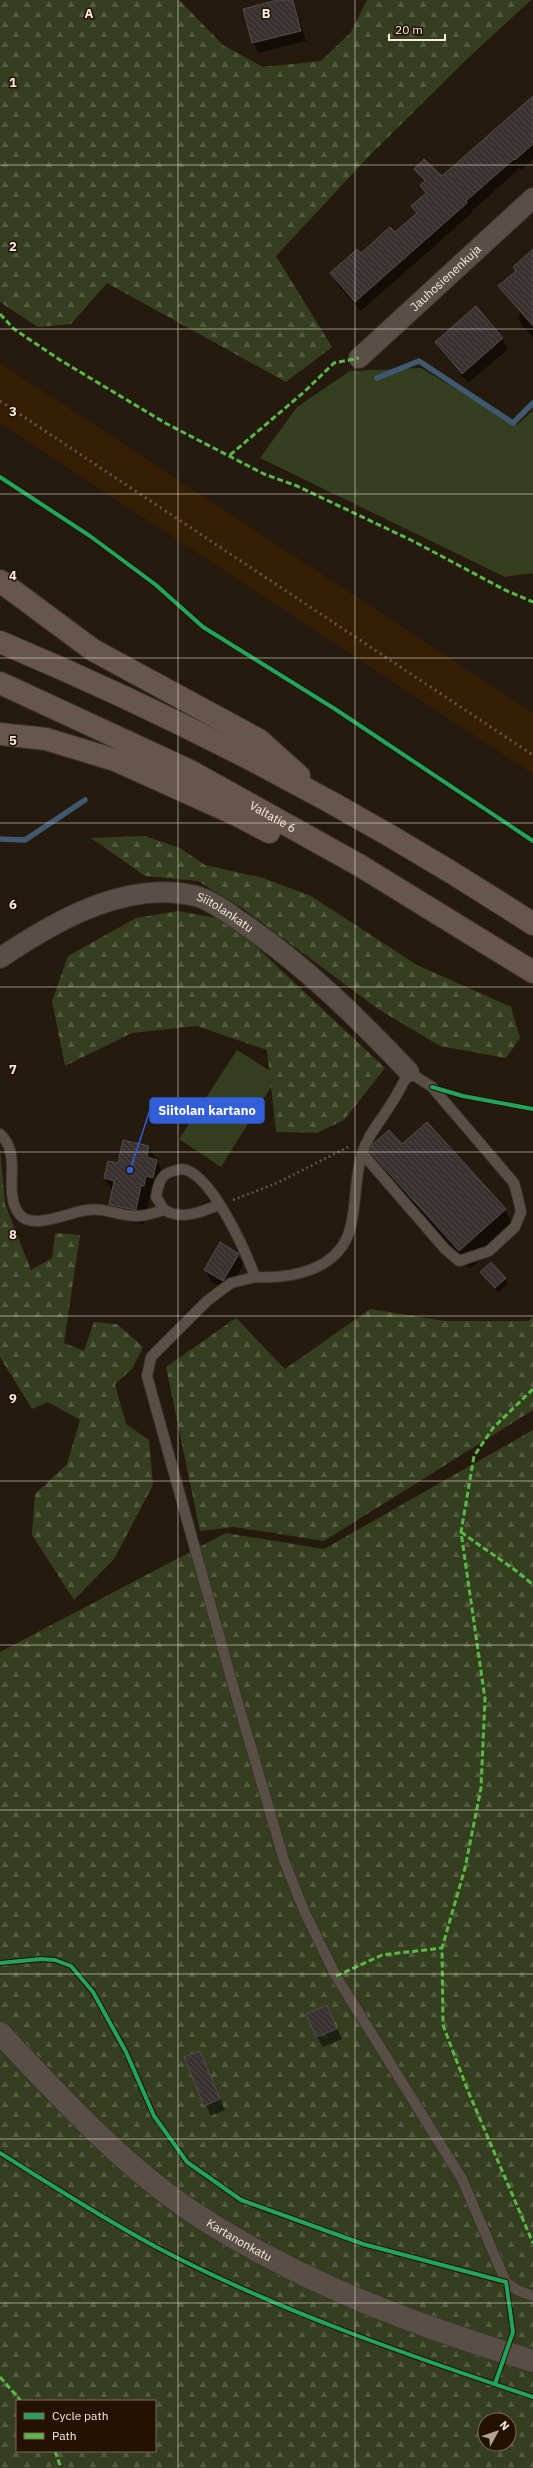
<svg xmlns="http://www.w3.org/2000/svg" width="533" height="2468" viewBox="0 0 533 2468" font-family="'IBM Plex Sans',sans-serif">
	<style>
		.built { fill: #351e04 }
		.green { fill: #363e20 }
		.forest { fill: url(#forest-firs); fill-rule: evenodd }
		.shadow { fill: #0007 }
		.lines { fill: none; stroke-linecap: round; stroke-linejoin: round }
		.stream { stroke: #3f5970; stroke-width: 5.5 }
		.building { fill: url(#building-back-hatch); stroke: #534c4c }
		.lane-casing { stroke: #3d342c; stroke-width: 12 }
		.street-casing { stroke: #3d342c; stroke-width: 22 }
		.secondary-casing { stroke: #3d342c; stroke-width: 24 }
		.highway-casing { stroke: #3d342c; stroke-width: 24 }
		.path { stroke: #5b534c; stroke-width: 2.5; stroke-dasharray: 2 3; stroke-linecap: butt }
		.lane { stroke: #584f46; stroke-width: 10 }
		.street { stroke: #584f46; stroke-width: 20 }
		.secondary { stroke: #584f46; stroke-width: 22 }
		.highway { stroke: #66564b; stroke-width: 22 }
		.rail { stroke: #5e564d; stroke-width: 3; stroke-dasharray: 2 4; stroke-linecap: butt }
		.quiet { stroke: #58b947; stroke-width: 3; stroke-dasharray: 6 3; stroke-linecap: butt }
		.cycleway-casing { stroke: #241100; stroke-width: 6 }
		.cycleway { stroke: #20a55d; stroke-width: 4 }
		.grid { fill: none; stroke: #faecde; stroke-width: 1; stroke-opacity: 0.55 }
		.labels { text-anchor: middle; stroke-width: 3; stroke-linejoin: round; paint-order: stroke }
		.street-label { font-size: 12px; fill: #faecde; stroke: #241100 }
		.grid-label { font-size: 13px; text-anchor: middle; font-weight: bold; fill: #faecde; stroke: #241100; stroke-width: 3; stroke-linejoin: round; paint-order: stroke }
		.leader { fill: none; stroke: #335ed9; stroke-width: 1.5 }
		.callout-dot { fill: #335ed9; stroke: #241100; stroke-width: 1.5 }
		.callout { fill: #335ed9; stroke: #335ed9; stroke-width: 1.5 }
		.callout-label { font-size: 13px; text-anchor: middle; font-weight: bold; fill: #fff }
	</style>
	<defs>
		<pattern id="forest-firs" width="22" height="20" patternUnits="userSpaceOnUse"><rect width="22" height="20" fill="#363e20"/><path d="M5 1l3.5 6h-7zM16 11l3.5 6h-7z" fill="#545a40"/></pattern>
		<pattern id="building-back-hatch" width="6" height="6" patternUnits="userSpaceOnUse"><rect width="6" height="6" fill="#393231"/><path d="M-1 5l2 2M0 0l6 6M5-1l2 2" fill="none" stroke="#4d4645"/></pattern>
	</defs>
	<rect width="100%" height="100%" fill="#251a0e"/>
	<path class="built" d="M0 363 533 713V774L0 423Z"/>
	<path class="green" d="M421 368 517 425 533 410V573L505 577 260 458 297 407 350 371Z
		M237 1050 278 1076 221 1167 179 1139Z"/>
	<path class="forest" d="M0 0H179L223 45 263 67 321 61 351 32 367 0H531L467 59 369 156 276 256 332 347 286 382 107 283 71 324 38 327 0 302Z
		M145 836 180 848 205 865 263 878 311 896 417 965 511 1007 520 1038 506 1058 440 1046 378 1009 245 910 198 881 145 876 91 838Z
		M178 911 228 920 385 1068 344 1120 317 1133 276 1132 267 1050 197 1026 132 1033 65 1066 52 1001 68 956 136 918Z
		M0 1148 5 1204 31 1270 52 1258 55 1233 80 1235 64 1343 84 1351 94 1322 117 1324 143 1347 132 1369 115 1384 126 1424 149 1440 153 1485 114 1559 74 1600 32 1535 35 1494 67 1464 80 1420 48 1402 32 1409 0 1357Z
		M370 1309 445 1321H529L533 1316V1410L324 1541 234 1527 200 1531 166 1367 236 1318 285 1369Z
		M533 1430V2468H0V1652L226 1533 324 1549ZM17 2401H155V2451H17ZM485 2420H509V2444H485Z"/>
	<path class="shadow" d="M281 0H298L294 1 306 41 259 53 253 43 244 10Z
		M533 99V159L521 170 520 168 471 212 472 213 361 311 337 284 331 274 395 234 417 214 412 206 426 194 421 186 424 183 415 169 442 177Z
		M533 251V337L523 327 518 317 521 314 499 286 516 271Z
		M502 339 508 349 468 383 442 352 436 342Z
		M402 1146 505 1210 516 1229 470 1269 382 1171 371 1152Z
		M149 1147 165 1176 154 1191 152 1201 149 1200 144 1224 119 1220 110 1204 113 1192 105 1178 119 1165Z
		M237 1253 243 1264 229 1291 211 1281 205 1270Z
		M482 1272 505 1279 508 1284 498 1292Z
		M327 2007 342 2039 323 2047 317 2037Z
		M200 2052 225 2110 211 2116 185 2058Z"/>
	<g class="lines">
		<path class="stream" d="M377 378 419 361 513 423 533 403
			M0 839 25 840 85 800"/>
	</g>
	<path class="building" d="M277 0H293L301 31 252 43 243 9Z
		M533 96V144L515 160 514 159 466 201 467 203 355 302 330 273 357 249 361 253 390 227 395 232 417 213 411 206 426 193 420 185 425 181 414 169 424 159 442 176Z
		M533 249V326L498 286 516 271 513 267Z
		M476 306 503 338 462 374 435 342Z
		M427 1122 506 1209 459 1251 370 1152 373 1144 389 1130 402 1144Z
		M123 1140 149 1146 147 1157 157 1160 153 1178 146 1176 144 1186H141L136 1210 109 1205 114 1181 104 1178 108 1161 118 1163Z
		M220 1242 239 1254 223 1281 204 1270Z
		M491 1262 506 1278 495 1288 480 1272Z
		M327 2005 337 2029 316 2037 306 2014Z
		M200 2051 220 2099 204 2106 184 2057Z"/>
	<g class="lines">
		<defs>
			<path id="lane" d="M0 1134C24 1155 1 1193 20 1215 33 1230 70 1212 87 1210 105 1207 118 1216 135 1216 145 1217 156 1212 165 1210
				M218 1205C204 1211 181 1221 165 1210 162 1208 159 1201 156 1197 158 1186 160 1174 173 1171 176 1171 180 1169 182 1169 211 1172 246 1252 255 1277L231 1283 207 1301 151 1357 147 1376 234 1689 284 1860 305 1913 336 1976 462 2179 506 2282 517 2290 533 2296
				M255 1277C291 1279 339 1270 350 1229 357 1205 354 1178 362 1154 368 1134 381 1121 391 1104 398 1094 403 1083 409 1072L432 1087 514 1183 518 1198 521 1212 515 1227 489 1251 459 1261 445 1249 362 1153"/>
			<g id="street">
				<path id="s1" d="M359 358 533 198"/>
				<path id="s2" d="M0 958C55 921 127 879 196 896 211 900 228 913 241 922 303 964 357 1017 409 1072"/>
			</g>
			<g id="secondary">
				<path id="s3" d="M0 2033C60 2097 124 2167 197 2215 302 2283 414 2325 533 2361"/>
			</g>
			<g id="highway">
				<path d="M0 581 93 650 259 740 299 776"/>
				<path d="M0 642C185 720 365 814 533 924"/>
				<path id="s4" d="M0 683 190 771 359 865 533 972"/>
				<path d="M0 734 46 739 115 760 237 815 269 832"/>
			</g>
		</defs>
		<use href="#lane" class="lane-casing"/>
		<use href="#street" class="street-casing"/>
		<use href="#secondary" class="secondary-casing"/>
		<use href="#highway" class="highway-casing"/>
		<path class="path" d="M233 1200 277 1183 350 1146"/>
		<use href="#lane" class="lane"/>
		<use href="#street" class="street"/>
		<use href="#secondary" class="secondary"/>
		<use href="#highway" class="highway"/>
		<path class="rail" d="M0 401 533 755"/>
		<path class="quiet" d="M0 314 14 329 60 360 167 424 264 474 297 486 413 541 505 590 533 602
			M230 455 304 392 334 363 359 358
			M533 1389 493 1428 474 1456 461 1532 485 1699 481 1788 465 1868 442 1948 443 2025 468 2091 533 2243
			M461 1532C485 1550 511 1565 533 1585
			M336 1976 382 1955 442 1948
			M0 2377 21 2401
			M55 2451 61 2468"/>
		<defs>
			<path id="cycleway" d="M0 477 90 536 156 585 203 627 335 709 533 841
				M432 1087 463 1096 533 1109
				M0 1963 41 1959 55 1960 71 1966 93 1992 126 2052 154 2116 187 2162 241 2200 363 2244 506 2282 513 2332 495 2384
				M0 2153C53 2186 105 2220 160 2249 279 2311 407 2355 533 2397"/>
		</defs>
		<use href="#cycleway" class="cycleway-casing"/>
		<use href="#cycleway" class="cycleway"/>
	</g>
	<path class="grid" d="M178 0V2468M355 0V2468M0 165H533M0 329H533M0 494H533M0 658H533M0 823H533M0 987H533M0 1152H533M0 1316H533M0 1481H533M0 1645H533M0 1810H533M0 1974H533M0 2139H533M0 2303H533"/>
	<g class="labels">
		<g class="street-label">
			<text dy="4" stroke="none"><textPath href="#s1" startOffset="118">Jauhosienenkuja</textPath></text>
			<text dy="4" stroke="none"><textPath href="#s4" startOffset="304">Valtatie 6</textPath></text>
			<text dy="4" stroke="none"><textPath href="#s2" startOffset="245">Siitolankatu</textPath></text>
			<text dy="4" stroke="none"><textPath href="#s3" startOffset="318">Kartanonkatu</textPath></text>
		</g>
	</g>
	<g class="grid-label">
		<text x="89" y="18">A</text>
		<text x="266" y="18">B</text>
		<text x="13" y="87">1</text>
		<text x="13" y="251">2</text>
		<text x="13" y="416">3</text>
		<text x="13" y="580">4</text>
		<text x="13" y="745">5</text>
		<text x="13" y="909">6</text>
		<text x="13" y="1074">7</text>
		<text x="13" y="1239">8</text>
		<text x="13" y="1403">9</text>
	</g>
	<path class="leader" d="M130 1170L150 1110"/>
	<circle class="callout-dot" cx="130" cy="1170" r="4"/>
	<rect class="callout" x="150" y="1098" width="114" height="25" rx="4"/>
	<g class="callout-label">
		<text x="207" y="1115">Siitolan kartano</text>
	</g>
	<rect x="16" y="2400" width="140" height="52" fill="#241100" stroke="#7a6959"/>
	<rect x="24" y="2413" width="20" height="6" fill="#20a55d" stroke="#7a6959"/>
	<text x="52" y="2420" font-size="12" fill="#faecde">Cycle path</text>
	<rect x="24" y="2433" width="20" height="6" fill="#58b947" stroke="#7a6959"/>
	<text x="52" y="2440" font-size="12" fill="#faecde">Path</text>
	<g transform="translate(497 2432) rotate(50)"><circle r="19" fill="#241100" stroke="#7a6959"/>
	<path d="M0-3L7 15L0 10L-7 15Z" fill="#afa295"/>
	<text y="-6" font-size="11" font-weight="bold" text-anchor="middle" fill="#faecde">N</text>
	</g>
	<path d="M389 34v6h56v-6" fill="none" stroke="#faecde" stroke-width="2"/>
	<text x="395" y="34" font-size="12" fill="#faecde" stroke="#241100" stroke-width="3" paint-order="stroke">20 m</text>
</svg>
